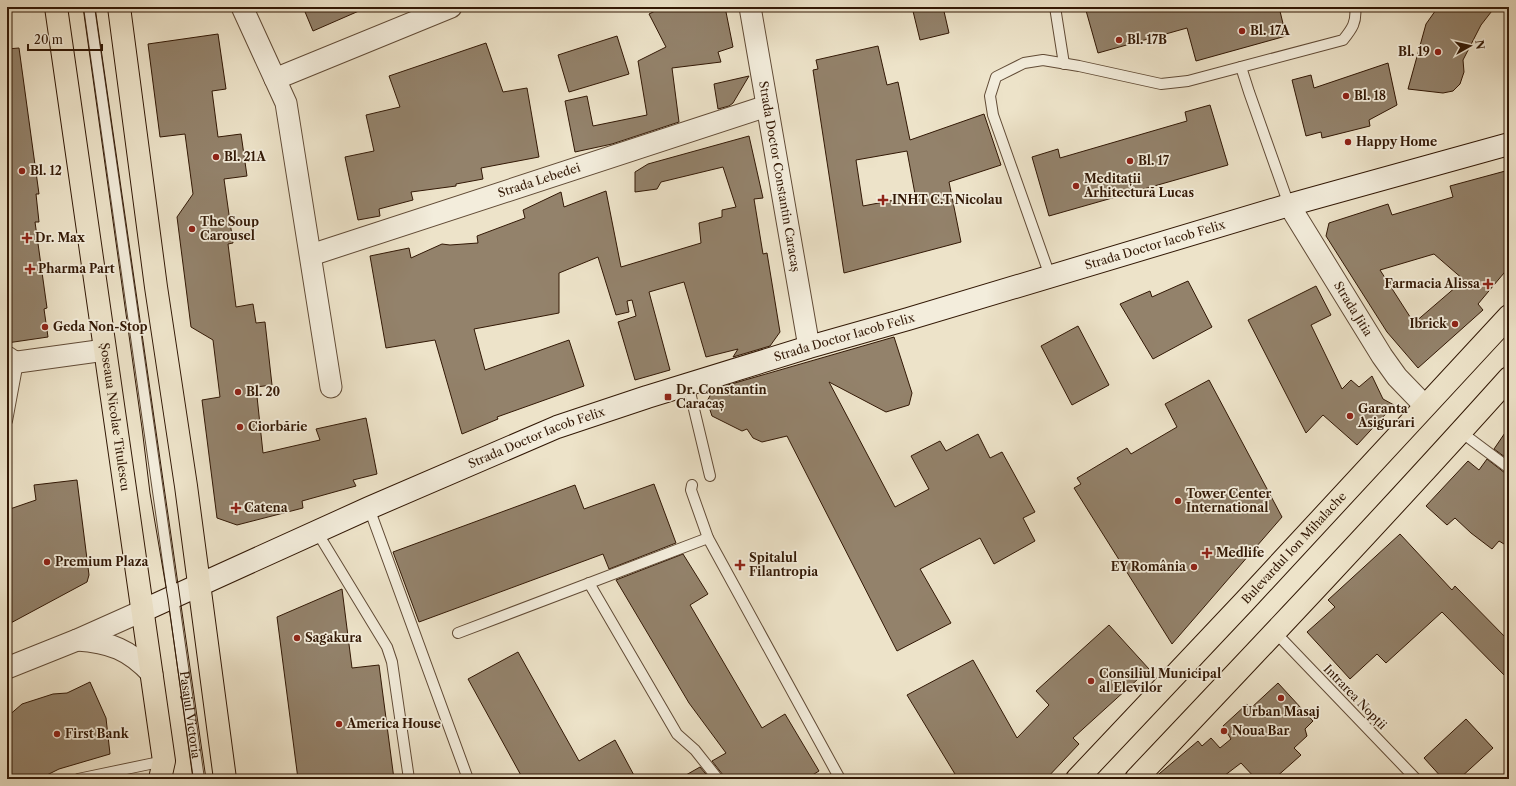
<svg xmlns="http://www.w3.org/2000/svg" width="1516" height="786" viewBox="0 0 1516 786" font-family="'Libre Caslon Text',serif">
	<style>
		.building { fill: #93826b; stroke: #321805; fill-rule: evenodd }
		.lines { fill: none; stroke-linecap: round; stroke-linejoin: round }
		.lane-casing { stroke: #614b36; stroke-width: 12 }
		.street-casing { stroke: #614b36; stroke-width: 23 }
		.secondary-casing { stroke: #321805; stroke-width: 24 }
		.primary-casing { stroke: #321805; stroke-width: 24 }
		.lane { stroke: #f3eddc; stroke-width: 10 }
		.street { stroke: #f3eddc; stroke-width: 21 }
		.secondary { stroke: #f3eddc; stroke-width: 22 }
		.primary { stroke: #ede3c9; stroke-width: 22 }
		.tram { stroke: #321805; stroke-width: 1 }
		.poi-dot { fill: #8f2418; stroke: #f3eddc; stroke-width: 1.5 }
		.labels { text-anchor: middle; stroke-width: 3.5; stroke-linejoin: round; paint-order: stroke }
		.poi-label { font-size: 12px; font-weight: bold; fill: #321805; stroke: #f3eddc; text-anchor: start }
		.street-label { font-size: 12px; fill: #321805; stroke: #f3eddc }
	</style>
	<rect width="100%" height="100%" fill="#ede3c9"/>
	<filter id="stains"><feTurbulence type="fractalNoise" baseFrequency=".005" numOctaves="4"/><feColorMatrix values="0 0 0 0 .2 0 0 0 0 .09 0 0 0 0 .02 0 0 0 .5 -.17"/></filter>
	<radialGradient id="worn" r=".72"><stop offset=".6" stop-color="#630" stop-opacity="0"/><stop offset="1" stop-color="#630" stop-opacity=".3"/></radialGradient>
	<path class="building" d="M303 7H368L313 31Z
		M663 7H725L733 47 718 52 721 62 672 68 679 122 612 144 575 152 565 101 587 96 593 126 647 115 638 61 666 47 649 14Z
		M912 7H943L949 33 920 40Z
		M1085 7H1279L1286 36 1196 61 1187 28 1098 53Z
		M1438 7H1495L1481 25 1463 60 1464 72 1460 84 1453 91 1443 93 1408 89 1426 24Z
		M218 34 226 89 212 91 218 137 241 134 247 176 224 179 233 243 228 244 236 307 253 304 256 323 265 322 272 385 256 387 263 453 320 440 316 429 366 418 377 474 353 480 356 486 302 501 303 508 237 525 217 518 202 400 220 397 213 340 191 327 177 217 193 194 185 134 160 137 148 44Z
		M617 36 629 74 569 92 558 55Z
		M486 43 503 92 527 88 539 157 481 168 483 179 456 184V186L411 192 413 200 379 209 380 216 358 220 345 157 374 151 366 115 400 107 389 76Z
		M878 46 887 85 898 82 910 140 984 114 1001 165 949 182 961 242 844 273 813 70 818 69 816 60ZM907 151 915 194 909 195 910 197 863 206 856 160Z
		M19 48 39 194H36L39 222H35L47 308 44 309 48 337 7 343V49Z
		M1388 63 1397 105 1369 120 1370 126 1322 138 1321 132 1306 136 1292 80 1311 75 1314 88Z
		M749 76 733 103 729 106 718 109 714 84Z
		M1210 105 1228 165 1049 216 1032 157 1058 149 1060 158 1187 121 1185 112Z
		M749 136 763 198 754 199 763 254 767 253 780 332 770 346 733 357 738 349 706 357 684 282 649 292 670 370 635 380 618 322 636 316 632 300 627 301 629 312 616 315 598 257 559 273V313L474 329 485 370 569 340 584 386 497 417 498 419 462 434 435 340 386 348 370 256 409 248 411 258 442 244 450 245 478 243 477 236 525 218 523 210 561 192 564 207 606 191 621 267 701 243 699 223 722 217V210L736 207 723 167 661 182 657 189 635 192V172L648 164Z
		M1509 170V267L1478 304 1483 310 1418 368 1387 332 1326 236 1329 223 1388 204 1392 215 1453 197 1450 186ZM1434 254 1464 280 1414 323 1380 270Z
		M1188 281 1212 327 1153 359 1120 304 1150 291 1152 297Z
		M1316 286 1331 315 1311 325 1342 389 1351 380 1359 387 1372 376 1383 399 1394 405 1357 445 1323 415 1306 433 1248 320Z
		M1078 326 1109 385 1072 405 1041 346Z
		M894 337 912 393 909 405 886 412 829 382 895 507 929 489 911 456 940 441 946 451 978 434 990 458 1002 452 1035 512 1023 518 1035 541 994 564 980 538 920 569 951 623 897 651 787 436 762 442 753 438 747 429 742 431 712 416 707 401 714 389Z
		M1209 380 1282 517 1172 644 1074 488 1081 484 1077 478 1127 448 1131 454 1177 427 1165 404Z
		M1509 427V460L1494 449Z
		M1487 459 1505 473 1509 474V547L1499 541 1492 549 1471 533 1455 518 1447 525 1426 506 1468 461 1479 470Z
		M77 480 89 575 87 582 7 625V549L9 548 7 532V510L36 500 34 485Z
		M654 484 676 543 609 569 603 554 419 622 393 552 575 485 584 509Z
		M1400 534 1452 590 1455 586 1509 641V680L1442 612 1386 663 1377 654 1350 679 1307 632 1335 607 1328 600Z
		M683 554 708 594 690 605 762 728 785 714 819 771 806 779H724L723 775 712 761 726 753 689 703 616 580Z
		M342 589 352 668 379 665 394 779H298L277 617Z
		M1109 625 1149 669 1073 738 1079 744 1046 779H958L907 695 973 660 1017 738 1049 705 1036 691Z
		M518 652 579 761 615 740 636 779H523L468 679Z
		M90 682 106 718 110 754 59 769 39 779H7V717L22 704 53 694 67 693Z
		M1278 683 1313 721 1305 729 1307 736 1294 748 1301 755 1274 779H1256L1241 763 1220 779H1153L1198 741 1202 746 1211 738 1220 748 1231 739 1223 726 1247 704 1251 708Z
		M1466 719 1493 748 1459 779H1443L1424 758Z
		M700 767 710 779H679Z"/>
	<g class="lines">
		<defs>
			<g id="lane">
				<path id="s1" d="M89 7 199 779"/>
				<path d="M1055 7 1064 64"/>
				<path d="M1241 67 1249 92 1289 205"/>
				<path d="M1050 276 993 115 990 96 996 77 1024 63 1043 60 1079 66 1161 84 1188 81 1343 40C1352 29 1357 22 1355 7"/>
				<path d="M688 384 710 476"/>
				<path d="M7 421 18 362"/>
				<path d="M1461 432 1509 468"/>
				<path d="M692 485 691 490 708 538 840 779"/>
				<path d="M369 508 468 779"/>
				<path d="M317 532 387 647 392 662 409 779"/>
				<path d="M589 583 677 734 695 750 718 779"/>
				<path d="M1275 632 1416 779"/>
				<path d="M458 633 708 538"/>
				<path d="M78 779 164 761"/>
			</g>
			<g id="street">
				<path d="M242 7 286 103 331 387"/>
				<path id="s2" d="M750 7 809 347"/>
				<path d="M275 79 451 7"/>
				<path id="s3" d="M1289 205 1382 356 1397 377 1425 406"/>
				<path id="s4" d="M311 255 767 106"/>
				<path d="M7 357 13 361 18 362 105 350"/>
				<path d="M77 640C110 642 130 650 152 674"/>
				<path d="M7 668 77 640 142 611"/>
			</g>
			<g id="secondary">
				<path id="s5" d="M142 611 369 508 557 427 647 397 809 347 908 319 1289 205 1509 144"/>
			</g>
			<g id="primary">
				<path id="s6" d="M56 7 164 761 160 779"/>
				<path d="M119 7 156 287 186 486 225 779"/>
				<path id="s7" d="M1077 779 1245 601 1509 316"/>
				<path d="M1136 779C1261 647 1387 514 1509 378"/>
			</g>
		</defs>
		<use href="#lane" class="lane-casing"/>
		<use href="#street" class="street-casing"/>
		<use href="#secondary" class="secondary-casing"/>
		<use href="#primary" class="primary-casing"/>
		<use href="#lane" class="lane"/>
		<use href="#street" class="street"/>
		<use href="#secondary" class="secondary"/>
		<use href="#primary" class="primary"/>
		<path class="tram" d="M83 7 142 428 150 493 168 599 193 779
			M95 7 206 779"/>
	</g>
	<g class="poi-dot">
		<circle cx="1242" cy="31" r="4"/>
		<circle cx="1119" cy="40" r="4"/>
		<circle cx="1438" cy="52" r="4"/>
		<circle cx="1346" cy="96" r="4"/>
		<circle cx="1348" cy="142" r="4"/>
		<circle cx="216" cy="157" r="4"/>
		<circle cx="1130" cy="161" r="4"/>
		<circle cx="22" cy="171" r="4"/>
		<circle cx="1076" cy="186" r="4"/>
		<path d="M881 194h4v4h4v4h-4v4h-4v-4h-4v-4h4z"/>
		<circle cx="192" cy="229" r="4"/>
		<path d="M25 232h4v4h4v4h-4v4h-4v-4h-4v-4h4z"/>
		<path d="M28 263h4v4h4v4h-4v4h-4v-4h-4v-4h4z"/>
		<path d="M1486 278h4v4h4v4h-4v4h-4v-4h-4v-4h4z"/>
		<circle cx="1455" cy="324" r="4"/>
		<circle cx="45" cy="327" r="4"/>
		<circle cx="238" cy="392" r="4"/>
		<rect x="664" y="393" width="8" height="8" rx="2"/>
		<circle cx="1350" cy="416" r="4"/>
		<circle cx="240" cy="427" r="4"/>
		<circle cx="1178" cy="501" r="4"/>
		<path d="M234 502h4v4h4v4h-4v4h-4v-4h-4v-4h4z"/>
		<path d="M1205 547h4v4h4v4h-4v4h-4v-4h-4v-4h4z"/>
		<circle cx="47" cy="562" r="4"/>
		<path d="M738 559h4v4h4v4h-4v4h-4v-4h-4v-4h4z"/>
		<circle cx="1194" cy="567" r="4"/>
		<circle cx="297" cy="638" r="4"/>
		<circle cx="1091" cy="681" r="4"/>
		<circle cx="1281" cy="698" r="4"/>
		<circle cx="339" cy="724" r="4"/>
		<circle cx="1224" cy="731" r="4"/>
		<circle cx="57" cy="734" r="4"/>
	</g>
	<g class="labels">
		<g class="poi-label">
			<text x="1250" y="35">Bl. 17A</text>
			<text x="1127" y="44">Bl. 17B</text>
			<text x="1430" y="56" text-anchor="end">Bl. 19</text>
			<text x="1354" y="100">Bl. 18</text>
			<text x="1356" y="146">Happy Home</text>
			<text x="224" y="161">Bl. 21A</text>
			<text x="1138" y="165">Bl. 17</text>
			<text x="30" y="175">Bl. 12</text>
			<text x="1084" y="183">Meditații<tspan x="1084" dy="14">Arhitectură Lucas</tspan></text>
			<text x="892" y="204">INHT C.T Nicolau</text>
			<text x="200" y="226">The Soup<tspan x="200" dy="14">Carousel</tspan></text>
			<text x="35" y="242">Dr. Max</text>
			<text x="38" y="273">Pharma Part</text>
			<text x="1480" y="288" text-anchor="end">Farmacia Alissa</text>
			<text x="1447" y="328" text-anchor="end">Ibrick</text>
			<text x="53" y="331">Geda Non-Stop</text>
			<text x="676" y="394">Dr. Constantin<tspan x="676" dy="14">Caracaș</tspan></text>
			<text x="246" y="396">Bl. 20</text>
			<text x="1358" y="413">Garanta<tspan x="1358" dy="14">Asigurari</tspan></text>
			<text x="248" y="431">Ciorbărie</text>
			<text x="1186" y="498">Tower Center<tspan x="1186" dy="14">International</tspan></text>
			<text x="244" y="512">Catena</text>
			<text x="1216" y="557">Medlife</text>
			<text x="749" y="562">Spitalul<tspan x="749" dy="14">Filantropia</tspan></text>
			<text x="55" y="566">Premium Plaza</text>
			<text x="1186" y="571" text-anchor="end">EY România</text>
			<text x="305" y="642">Sagakura</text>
			<text x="1099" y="678">Consiliul Municipal<tspan x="1099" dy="14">al Elevilor</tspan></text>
			<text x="1281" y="716" text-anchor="middle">Urban Masaj</text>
			<text x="347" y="728">America House</text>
			<text x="1232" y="735">Noua Bar</text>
			<text x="65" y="738">First Bank</text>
		</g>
		<g class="street-label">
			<text dy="4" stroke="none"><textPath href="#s2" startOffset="172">Strada Doctor Constantin Caracaș</textPath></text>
			<text dy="4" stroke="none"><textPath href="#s4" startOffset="240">Strada Lebedei</textPath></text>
			<text dy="4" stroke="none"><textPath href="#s5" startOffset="1079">Strada Doctor Iacob Felix</textPath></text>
			<text dy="4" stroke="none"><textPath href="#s3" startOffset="122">Strada Jitia</textPath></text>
			<text dy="4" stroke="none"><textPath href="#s5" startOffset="755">Strada Doctor Iacob Felix</textPath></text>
			<text dy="4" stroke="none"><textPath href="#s6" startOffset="414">Șoseaua Nicolae Titulescu</textPath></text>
			<text dy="4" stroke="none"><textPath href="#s5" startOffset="431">Strada Doctor Iacob Felix</textPath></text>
			<text dy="4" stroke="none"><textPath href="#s7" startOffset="317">Bulevardul Ion Mihalache</textPath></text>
			<text transform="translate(1355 697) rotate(46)" y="4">Intrarea Nopții</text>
			<text dy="4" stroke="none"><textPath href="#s1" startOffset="715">Pasajul Victoria</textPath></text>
		</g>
	</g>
	<rect width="1516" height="786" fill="none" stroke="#ede3c9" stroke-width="24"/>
	<rect x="8" y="8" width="1500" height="770" fill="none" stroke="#321805" stroke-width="2"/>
	<rect x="12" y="12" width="1492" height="762" fill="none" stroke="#321805"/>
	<g transform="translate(1470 46) rotate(82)" stroke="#f3eddc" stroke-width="3" paint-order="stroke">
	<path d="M0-3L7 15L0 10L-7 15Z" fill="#321805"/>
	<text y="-6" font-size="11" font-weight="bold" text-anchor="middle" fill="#321805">N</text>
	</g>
	<path d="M28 44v6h74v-6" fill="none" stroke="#321805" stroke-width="2"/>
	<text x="34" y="44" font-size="12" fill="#321805" stroke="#f3eddc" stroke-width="3" paint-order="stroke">20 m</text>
	<rect width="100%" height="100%" filter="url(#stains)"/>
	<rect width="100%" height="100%" fill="url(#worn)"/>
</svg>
